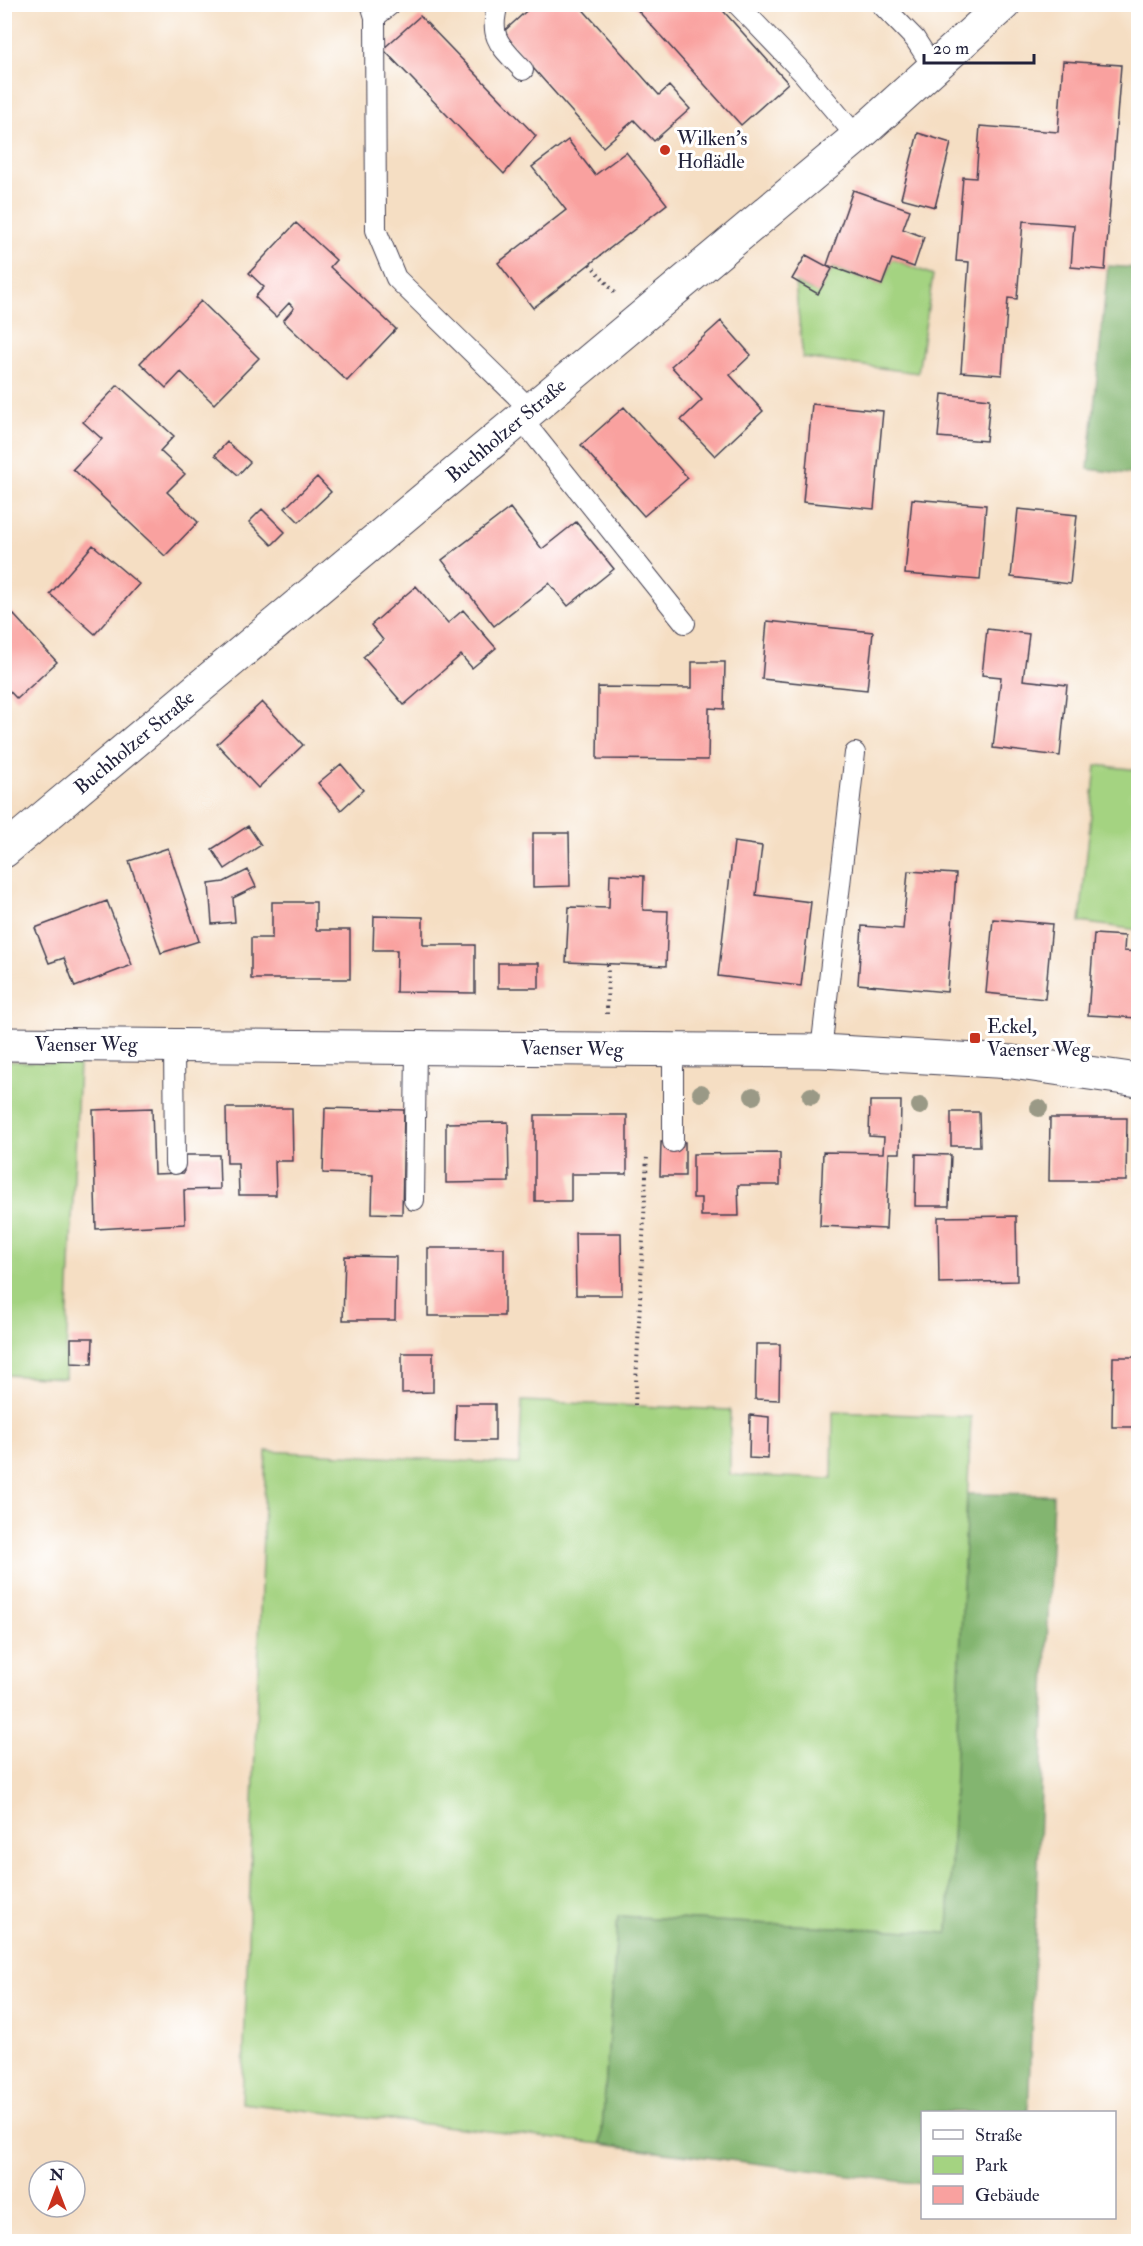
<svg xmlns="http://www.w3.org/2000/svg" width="1143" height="2246" viewBox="0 0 1143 2246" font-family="'IM FELL Double Pica',serif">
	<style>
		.green { fill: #a4d381; stroke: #637a5e; stroke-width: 1.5 }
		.forest { fill: #83b56f; stroke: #526c55; stroke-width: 1.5 }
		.building { fill: #f9a19f }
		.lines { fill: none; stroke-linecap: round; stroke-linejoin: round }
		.lane-casing { stroke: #423e4f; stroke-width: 22 }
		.street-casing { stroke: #423e4f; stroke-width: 35 }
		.secondary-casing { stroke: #423e4f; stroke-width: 35 }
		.path { stroke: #423e4f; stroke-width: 4; stroke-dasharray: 1.5 4.5; stroke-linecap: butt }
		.lane { stroke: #fff; stroke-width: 20 }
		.street { stroke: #fff; stroke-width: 33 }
		.secondary { stroke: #fff; stroke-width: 33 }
		.tree { fill: #9a9986 }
		.poi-dot { fill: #c8321e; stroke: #fff; stroke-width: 2 }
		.labels { text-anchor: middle; stroke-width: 6; stroke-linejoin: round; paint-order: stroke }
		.poi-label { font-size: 20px; fill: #22223b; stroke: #fff; text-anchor: start }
		.street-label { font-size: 20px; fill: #22223b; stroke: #fff }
	</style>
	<rect width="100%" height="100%" fill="#fff"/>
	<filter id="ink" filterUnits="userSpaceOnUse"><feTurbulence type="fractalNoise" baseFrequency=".0167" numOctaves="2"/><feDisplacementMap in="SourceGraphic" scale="12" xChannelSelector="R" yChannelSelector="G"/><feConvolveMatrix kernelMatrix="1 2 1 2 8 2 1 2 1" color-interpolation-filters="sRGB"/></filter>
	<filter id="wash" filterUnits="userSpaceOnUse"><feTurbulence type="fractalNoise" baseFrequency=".008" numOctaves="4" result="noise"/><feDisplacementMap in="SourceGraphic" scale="24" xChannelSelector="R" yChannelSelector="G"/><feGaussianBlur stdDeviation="1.35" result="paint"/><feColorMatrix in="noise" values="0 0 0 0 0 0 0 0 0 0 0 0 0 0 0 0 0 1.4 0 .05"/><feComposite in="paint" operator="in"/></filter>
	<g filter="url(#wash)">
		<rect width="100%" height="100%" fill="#f5dec3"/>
		<path class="green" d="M892 259 933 275 918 373 803 358 795 283 818 293 833 268 882 285Z
			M1096 765 1138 770V930L1080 922Z
			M4 1061 79 1064 65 1378 5 1375Z
			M522 1401 730 1410V1475L832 1479 833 1412 971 1417 948 1933 618 1916 601 2144 242 2103 266 1451 519 1464Z"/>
		<path class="forest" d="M1108 266 1138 268V475L1088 469Z
			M967 1494 1053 1495 1028 2112H922V2184L601 2144 618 1916 948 1933Z"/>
		<g id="blocks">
			<path class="building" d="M534 4H578L659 95 669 86 690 109 654 141 634 120 603 147 502 33Z
				M632 4H717L788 83 741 125Z
				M420 16 536 136 504 174 383 49Z
				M1063 61 1121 65 1105 270 1071 267 1074 225 1023 221 1017 299 1008 298 1002 375 961 372 969 262 956 261 963 177 976 178 980 126 1058 132Z
				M918 133 951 143 935 207 901 198Z
				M568 140 595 175 626 152 667 204 533 308 498 263 566 210 532 167Z
				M853 190 910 210 903 229 924 237 914 267 892 259 882 285 827 265Z
				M296 223 336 260 330 267 396 329 347 381 283 321 294 308 289 303 276 317 255 297 264 287 249 273Z
				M806 255 832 269 818 294 792 279Z
				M201 301 259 358 214 404 181 372 166 388 140 363Z
				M721 321 751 355 730 375 763 411 715 456 681 420 702 400 671 366Z
				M118 385 174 436 160 451 185 474 167 492 198 522 165 556 73 469 102 439 83 422Z
				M942 394 990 399 986 441 938 437Z
				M812 404 883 411 874 509 803 502Z
				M624 407 688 478 644 516 581 445Z
				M227 442 250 462 238 475 215 455Z
				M317 477 331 492 299 522 285 508Z
				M912 499 986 505 980 580 905 574Z
				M510 508 542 549 576 522 614 569 568 606 549 583 494 626 442 560Z
				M262 509 285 532 272 545 249 522Z
				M1018 509 1077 515 1070 584 1011 577Z
				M93 545 139 584 95 634 50 594Z
				M416 586 448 623 463 610 496 648 472 668 461 655 404 705 363 657 383 640 371 625Z
				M4 604 57 662 17 699 4 685Z
				M767 621 873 632 867 690 762 679Z
				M987 629 1029 634 1023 680 1067 685 1060 756 993 748 1001 677 982 675Z
				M692 662H725L724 709 709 708 708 760 597 759 598 687 692 688Z
				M262 702 303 745 258 788 217 744Z
				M341 764 363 790 341 810 318 783Z
				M248 826 261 845 225 869 212 849Z
				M533 833H569L570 886 533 887Z
				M734 842 762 846 756 895 811 902 801 986 718 976Z
				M168 848 199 941 161 953 129 861Z
				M248 870 256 887 233 898 235 922 212 924 209 884 224 882Z
				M908 871 956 874 947 992 858 984 862 926 903 929Z
				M610 874 644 876 643 910 668 911 666 966 566 962 569 907 609 908Z
				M107 901 132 965 75 987 64 958 49 963 35 928Z
				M272 902H316V930H350V979H251V938H272Z
				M374 916 423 917V945H475V993L396 992 397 950H373Z
				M993 919 1052 924 1045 999 986 993Z
				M1094 934 1125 936 1124 951 1138 952V1018L1088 1015Z
				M498 963H539V988H498Z
				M870 1101H901L900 1153H889L886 1229 820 1226 823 1152 883 1153 884 1137 869 1136Z
				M152 1108 154 1174 184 1173 183 1155H219L220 1189 184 1190 185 1224 96 1229 93 1110Z
				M226 1108H292L293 1161H275L276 1195H239L238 1163H227Z
				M325 1108 404 1110 402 1214 372 1213 373 1175 323 1173Z
				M951 1112H979L980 1146H951Z
				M535 1115H627V1174H571V1201H535Z
				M1050 1118H1127L1126 1181H1049Z
				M508 1122 509 1182 446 1183V1123Z
				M661 1142H685V1176H660Z
				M780 1153V1185H738L739 1216H701V1198H693V1154Z
				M916 1154 951 1155 949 1206H915Z
				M1016 1216 1017 1281 939 1283 938 1217Z
				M575 1233H621L622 1295H576Z
				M428 1248H504V1316H428Z
				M345 1256 396 1257 395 1320H343Z
				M71 1338H93L92 1364 71 1363Z
				M756 1344H780L779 1400 755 1399Z
				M402 1353H433V1392L402 1393Z
				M1113 1357H1138V1427H1112Z
				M456 1404H495V1441H455Z
				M750 1415 769 1417 768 1459 749 1458Z"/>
		</g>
	</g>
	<g filter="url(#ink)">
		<use href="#blocks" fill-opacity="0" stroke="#423e4f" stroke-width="1.5"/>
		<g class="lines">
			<defs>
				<path id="lane" d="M371 4 375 17 376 230 396 278 530 409
					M498 4C488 39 501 46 523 70
					M737 4 802 72 857 137
					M881 4 915 39 933 67
					M375 17 391 4
					M520 417 685 623
					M174 1045 175 1164
					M673 1049V1142
					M821 1051 855 753
					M414 1200 416 1047"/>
				<path id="street" d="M4 1044 821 1051 1012 1062 1138 1080"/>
				<path id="secondary" d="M4 851 857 137 1004 4"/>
			</defs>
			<use href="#lane" class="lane-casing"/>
			<use href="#street" class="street-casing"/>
			<use href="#secondary" class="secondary-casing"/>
			<path class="path" d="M590 264 615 293
				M607 1014 608 964
				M635 1405 647 1155"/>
			<use href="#lane" class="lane"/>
			<use href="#street" class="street"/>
			<use href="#secondary" class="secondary"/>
		</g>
		<g class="tree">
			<circle cx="701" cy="1093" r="9"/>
			<circle cx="753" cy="1096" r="9"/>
			<circle cx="811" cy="1096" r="9"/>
			<circle cx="920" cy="1106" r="9"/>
			<circle cx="1039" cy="1108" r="9"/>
		</g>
	</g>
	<g class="poi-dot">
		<circle cx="665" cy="150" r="6"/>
		<rect x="969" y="1032" width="12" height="12" rx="3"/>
	</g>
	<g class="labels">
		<g class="poi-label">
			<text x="677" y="145">Wilken’s<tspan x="677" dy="23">Hoflädle</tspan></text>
			<text x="987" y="1033">Eckel,<tspan x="987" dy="23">Vaenser Weg</tspan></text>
		</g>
		<g class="street-label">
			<text transform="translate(506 430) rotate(-40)" y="7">Buchholzer Straße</text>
			<text transform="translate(134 742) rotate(-40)" y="7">Buchholzer Straße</text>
			<text x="86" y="1051">Vaenser Weg</text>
			<text transform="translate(572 1048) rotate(1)" y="7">Vaenser Weg</text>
		</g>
	</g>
	<rect width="1143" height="2246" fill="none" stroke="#fff" stroke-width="24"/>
	<rect x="921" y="2111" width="195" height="108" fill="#ffffff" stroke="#a7a7b1" stroke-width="1.5"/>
	<rect x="933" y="2130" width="30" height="9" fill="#ffffff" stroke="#a7a7b1" stroke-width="1.5"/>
	<text x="975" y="2141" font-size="18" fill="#22223b">Straße</text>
	<rect x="933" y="2156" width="30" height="18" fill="#a4d381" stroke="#a7a7b1" stroke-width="1.5"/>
	<text x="975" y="2171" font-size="18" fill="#22223b">Park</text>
	<rect x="933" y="2186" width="30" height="18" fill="#f9a19f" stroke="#a7a7b1" stroke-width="1.5"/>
	<text x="975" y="2201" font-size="18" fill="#22223b">Gebäude</text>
	<g transform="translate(57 2189)"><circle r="28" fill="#ffffff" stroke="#a7a7b1" stroke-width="1.5"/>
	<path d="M0-4.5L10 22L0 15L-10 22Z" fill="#c8321e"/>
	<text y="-9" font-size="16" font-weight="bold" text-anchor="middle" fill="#22223b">N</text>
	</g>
	<path d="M924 54v9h110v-9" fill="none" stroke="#22223b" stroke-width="3"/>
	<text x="933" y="54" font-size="18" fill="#22223b" stroke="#ffffff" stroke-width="4.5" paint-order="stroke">20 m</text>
</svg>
